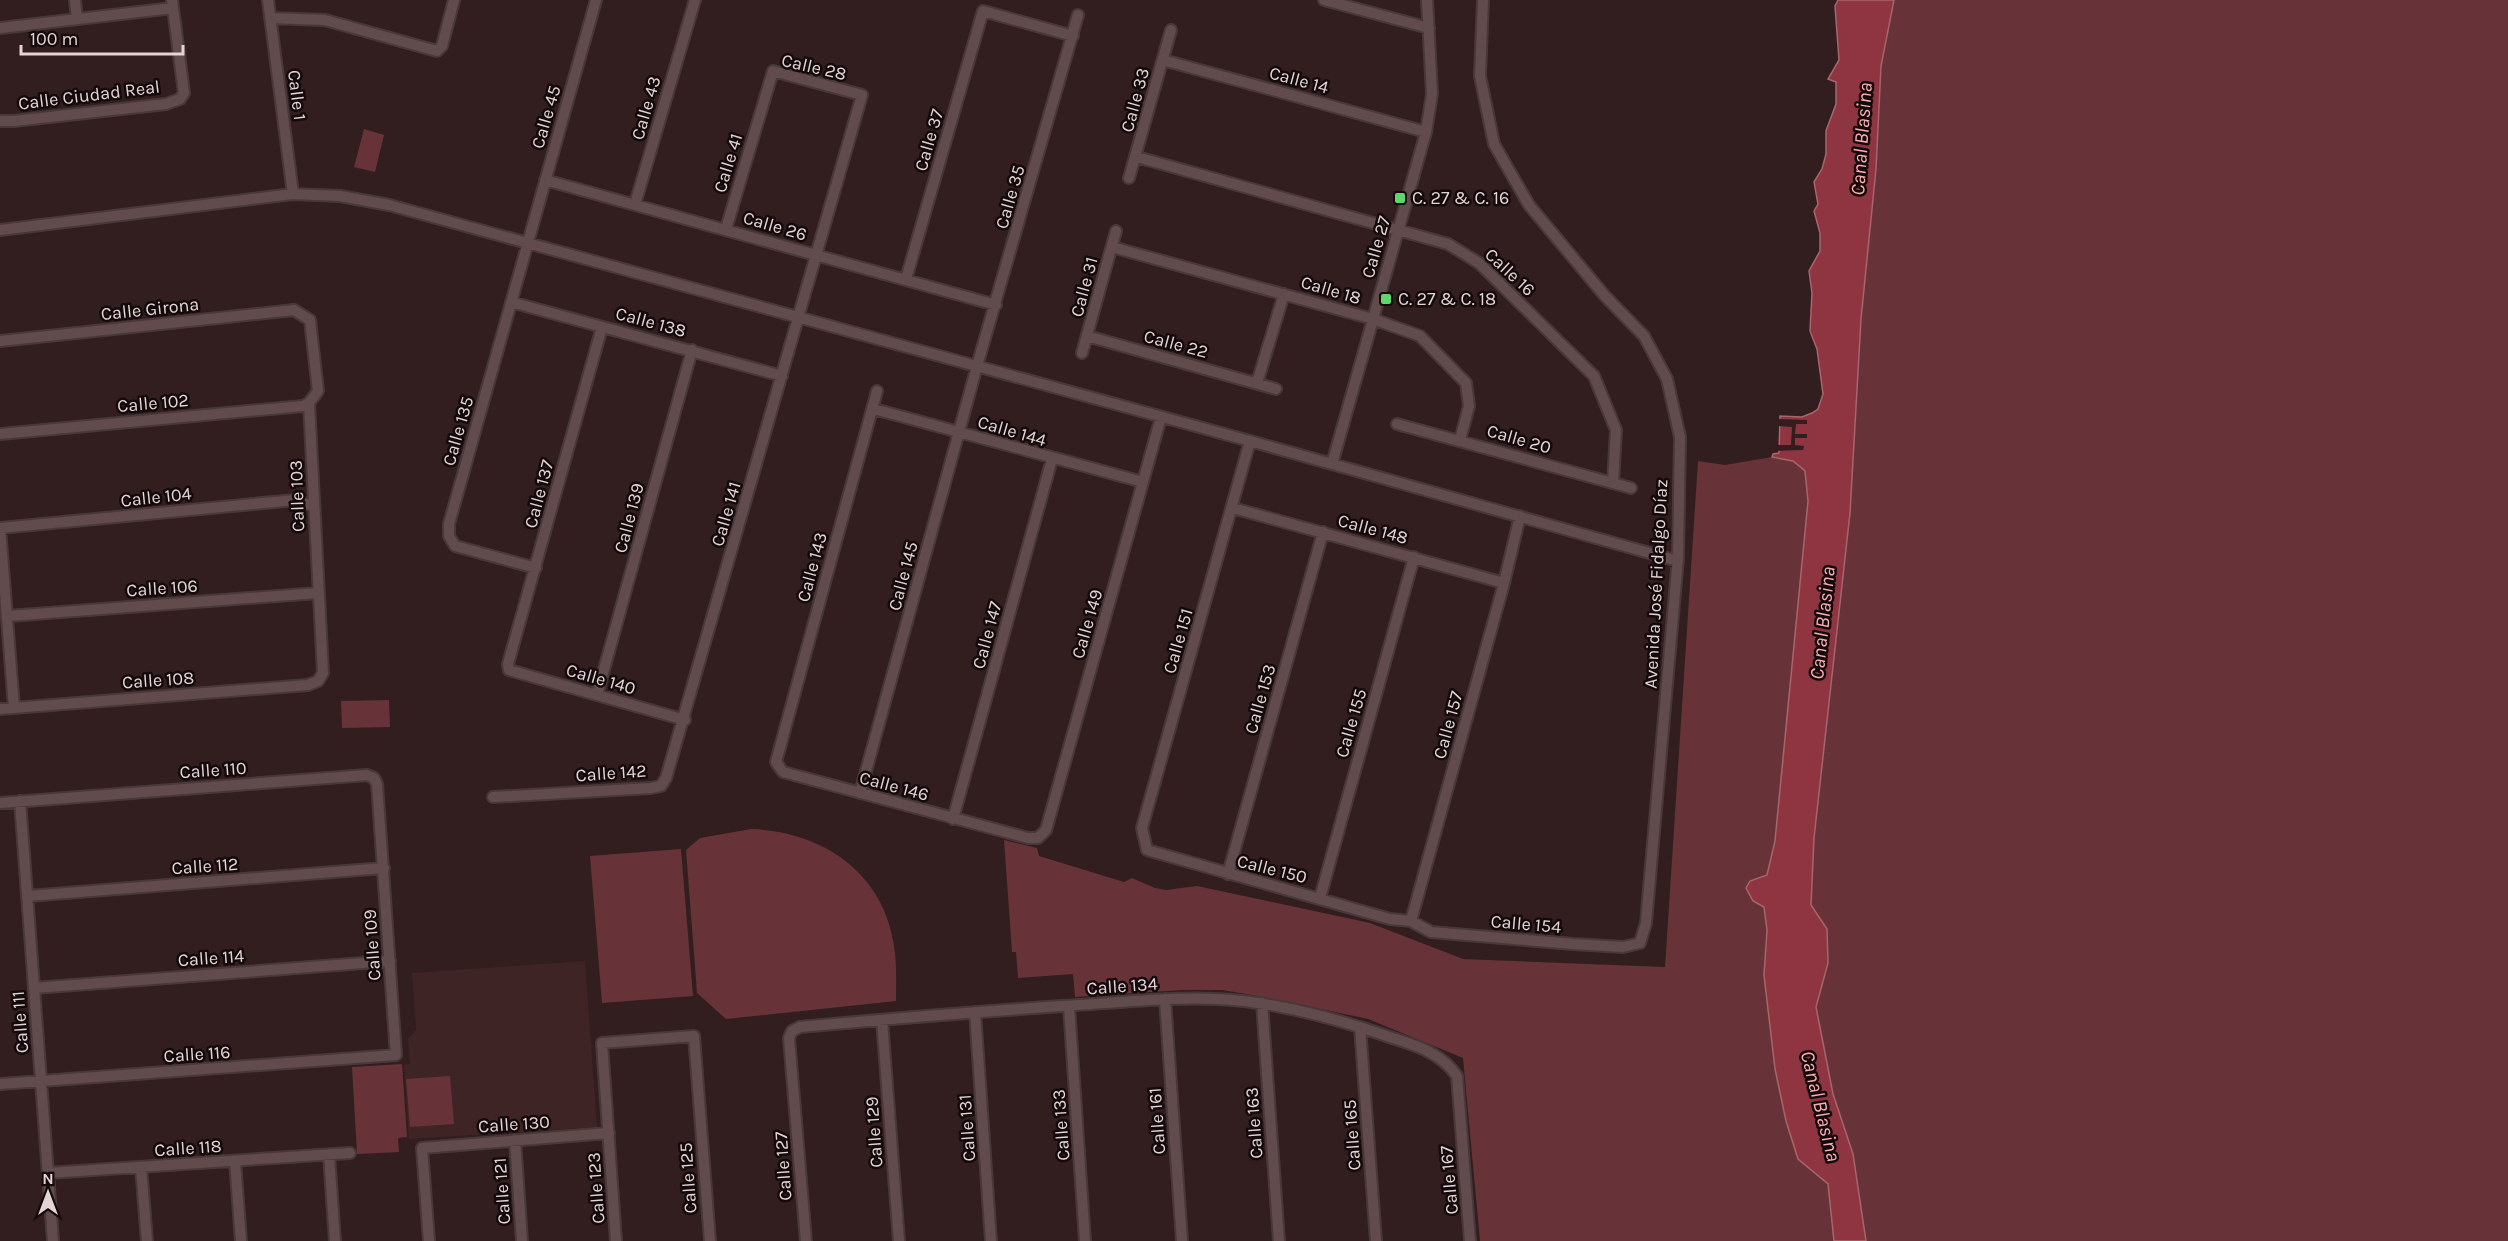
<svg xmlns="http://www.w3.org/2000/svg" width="2508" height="1241" viewBox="0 0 2508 1241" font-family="Karla,sans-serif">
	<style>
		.built { fill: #3f2426 }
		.green { fill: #673338 }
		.water { fill: #8f3541; stroke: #a8656d; stroke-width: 1.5 }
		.pier { fill: #321d1f }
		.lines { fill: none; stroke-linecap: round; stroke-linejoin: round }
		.minor-casing { stroke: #49383a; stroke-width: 14 }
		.minor { stroke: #624b4c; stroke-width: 10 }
		.poi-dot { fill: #5fd56b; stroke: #140a0b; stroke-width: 2 }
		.labels { text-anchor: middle; stroke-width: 5; stroke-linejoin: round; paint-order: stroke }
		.street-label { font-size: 18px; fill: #e3d4d5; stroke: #140a0b }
		.poi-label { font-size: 18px; fill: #e3d4d5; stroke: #140a0b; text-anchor: start }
		.water-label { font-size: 20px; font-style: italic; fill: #fbadb2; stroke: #140a0b }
	</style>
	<rect width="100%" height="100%" fill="#321d1f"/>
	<path class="built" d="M585 961 597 1127 409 1139 404 1065 410 1064 408 1039 416 1030 412 973Z"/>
	<path class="green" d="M1894 0H2508V1241H1866L1853 1154 1833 1094 1816 1007 1828 963 1827 929 1811 905 1814 838 1850 513 1861 319 1876 169 1881 66Z
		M364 129 384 135 375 172 354 167Z
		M1772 457 1793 461 1805 471 1808 501 1775 841 1767 875 1757 878 1753 901 1764 907 1767 930 1764 975 1775 1069 1786 1121 1798 1159 1828 1184 1834 1241H1480L1463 1058 1368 1019 1264 997 1222 990H1183L1075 997 1073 974 1018 978 1016 952H1012L1004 840 1037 848 1039 856 1124 882 1132 878 1155 888 1166 890 1197 886 1370 923 1463 959 1665 967 1698 461 1725 465Z
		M389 700 390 727 342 728 341 701Z
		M751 829C821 831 884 872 894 946 897 964 896 983 896 1001L726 1019 697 993 686 850 700 838Z
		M681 849 693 996 602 1003 590 856Z
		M402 1064 407 1137 398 1138 399 1152 357 1154 352 1067Z
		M450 1076 454 1124 410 1127 406 1079Z"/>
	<path class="water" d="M1838 0H1894L1881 66 1876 169 1861 319 1850 513 1814 838 1811 905 1827 929 1828 963 1816 1007 1833 1094 1853 1154 1866 1241H1834L1828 1184 1798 1159 1786 1121 1775 1069 1764 975 1767 930 1764 907 1753 901 1746 888 1750 881 1767 875 1775 841 1808 501 1805 471 1793 461 1772 457 1773 454 1779 453 1780 416 1802 417 1812 413 1818 409 1823 394 1817 349 1810 331 1812 293 1809 271 1820 251V233L1814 211 1818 204 1814 182 1822 169 1826 154V131L1836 104V82L1828 79 1839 60 1835 6Z"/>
	<path class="pier" d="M1778 419 1807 420V424H1796L1795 434H1807V438H1795V445L1804 446 1803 450 1773 451 1776 450 1778 445H1791L1792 427 1778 426Z"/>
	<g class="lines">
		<defs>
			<path id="minor" d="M75 0 77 19
				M268 0 293 194
				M1324 0 1429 28
				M270 18 325 20 437 51 442 46 454 0
				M0 28 173 8
				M1163 60 1426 132
				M0 121H14L166 104 180 99 184 93 172 0
				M1137 157 1448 244 1479 263 1594 376 1616 430 1613 483
				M1129 178 1171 30
				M545 180 996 305
				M635 204 695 0
				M0 230 293 194 340 196 389 205 1250 441 1678 561
				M1112 247 1373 319 1420 336 1466 383 1469 406 1460 440
				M906 279 983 11 1073 36
				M511 302 782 376
				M602 327 508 664 509 670 685 720
				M1087 336 1276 389
				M0 341 294 310 310 320 318 391 309 403 323 673 318 681 308 685 0 709
				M1082 353 1116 231
				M1257 383 1284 294
				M877 391 776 762 783 772 1028 838H1038L1046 830 1161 417
				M874 409 1143 482
				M1397 424 1631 488
				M0 434 303 406 309 403
				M1250 441 1142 828 1147 850 1390 919 1411 921 1431 932 1573 944 1623 947 1640 943 1646 923 1678 558 1680 437 1667 379 1644 336 1605 296 1529 205 1494 144 1480 76 1483 0
				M1332 464 1426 132 1432 94 1427 0
				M1233 508 1504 583
				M0 528 295 500 313 506
				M0 528 14 708
				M536 568 455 546 449 536V524L596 0
				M8 616 318 593
				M597 695 692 350
				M860 793 977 366 1078 15
				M493 797 651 788 661 786 666 778 862 95 773 71 726 229
				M20 801 53 1241
				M0 803 367 775 374 778 377 784 396 1055 0 1084
				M953 819 1052 459
				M1228 874 1323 532
				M28 896 384 868
				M1320 898 1414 557
				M1411 921 1504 583 1520 516
				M34 988 390 961
				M1165 999 1182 1241
				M1262 1003 1279 1241
				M1069 1006 1085 1241
				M975 1012 991 1241
				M882 1020 899 1241
				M1360 1027 1376 1241
				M515 1140 522 1241
				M329 1155 335 1241
				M235 1161 241 1241
				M141 1167 147 1241
				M48 1173 350 1153
				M429 1241 422 1148 609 1133
				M616 1241 602 1043 694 1036 710 1241
				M806 1241 789 1038 792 1031 800 1027C887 1019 975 1012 1062 1006 1113 1003 1165 997 1216 999 1272 1001 1331 1017 1384 1035 1412 1045 1439 1050 1457 1076L1470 1241"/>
		</defs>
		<use href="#minor" class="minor-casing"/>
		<use href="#minor" class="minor"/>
	</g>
	<g class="poi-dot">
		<rect x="1394" y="192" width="12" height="12" rx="3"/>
		<rect x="1380" y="293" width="12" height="12" rx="3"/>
	</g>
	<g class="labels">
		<g class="street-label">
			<text transform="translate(814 67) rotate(13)" y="6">Calle 28</text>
			<text transform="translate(1299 80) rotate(15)" y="6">Calle 14</text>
			<text transform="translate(89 95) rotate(-7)" y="6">Calle Ciudad Real</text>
			<text transform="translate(297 95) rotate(83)" y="6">Calle 1</text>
			<text transform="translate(1135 100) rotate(-75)" y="6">Calle 33</text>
			<text transform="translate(646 108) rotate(-74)" y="6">Calle 43</text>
			<text transform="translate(546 117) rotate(-74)" y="6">Calle 45</text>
			<text transform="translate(929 140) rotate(-74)" y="6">Calle 37</text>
			<text transform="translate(728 163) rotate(-73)" y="6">Calle 41</text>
			<text transform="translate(1010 197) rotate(-74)" y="6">Calle 35</text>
			<text transform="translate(775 226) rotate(16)" y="6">Calle 26</text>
			<text transform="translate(1376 247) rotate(-74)" y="6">Calle 27</text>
			<text transform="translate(1510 272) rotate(43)" y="6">Calle 16</text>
			<text transform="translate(1084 287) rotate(-75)" y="6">Calle 31</text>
			<text transform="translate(1331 290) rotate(16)" y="6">Calle 18</text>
			<text transform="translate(150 309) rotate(-6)" y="6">Calle Girona</text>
			<text transform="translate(651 322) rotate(15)" y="6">Calle 138</text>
			<text transform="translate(1176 344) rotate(15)" y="6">Calle 22</text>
			<text transform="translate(153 403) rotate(-5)" y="6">Calle 102</text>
			<text transform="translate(458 431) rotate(-74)" y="6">Calle 135</text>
			<text transform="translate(1012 431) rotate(16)" y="6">Calle 144</text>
			<text transform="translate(1519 439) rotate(16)" y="6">Calle 20</text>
			<text transform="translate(539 494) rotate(-75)" y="6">Calle 137</text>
			<text transform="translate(297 496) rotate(-92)" y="6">Calle 103</text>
			<text transform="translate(156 497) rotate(-6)" y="6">Calle 104</text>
			<text transform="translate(726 514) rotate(-74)" y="6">Calle 141</text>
			<text transform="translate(629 518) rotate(-75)" y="6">Calle 139</text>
			<text transform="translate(1373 529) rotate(15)" y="6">Calle 148</text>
			<text transform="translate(812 567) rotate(-75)" y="6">Calle 143</text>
			<text transform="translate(903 576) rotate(-75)" y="6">Calle 145</text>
			<text transform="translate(1656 584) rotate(-87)" y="6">Avenida José Fidalgo Díaz</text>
			<text transform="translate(162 588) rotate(-4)" y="6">Calle 106</text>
			<text transform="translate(1087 624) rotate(-74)" y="6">Calle 149</text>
			<text transform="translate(987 635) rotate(-75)" y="6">Calle 147</text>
			<text transform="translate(1178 641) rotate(-74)" y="6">Calle 151</text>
			<text transform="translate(601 679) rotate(16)" y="6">Calle 140</text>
			<text transform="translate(158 680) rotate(-4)" y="6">Calle 108</text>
			<text transform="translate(1260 699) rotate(-74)" y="6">Calle 153</text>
			<text transform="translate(1351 723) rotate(-74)" y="6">Calle 155</text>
			<text transform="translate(1448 725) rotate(-75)" y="6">Calle 157</text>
			<text transform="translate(213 770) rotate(-4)" y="6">Calle 110</text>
			<text transform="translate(611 773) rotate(-4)" y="6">Calle 142</text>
			<text transform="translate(894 786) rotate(15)" y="6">Calle 146</text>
			<text transform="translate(205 866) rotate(-4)" y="6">Calle 112</text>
			<text transform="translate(1272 869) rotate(14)" y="6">Calle 150</text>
			<text transform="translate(1526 924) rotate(5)" y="6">Calle 154</text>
			<text transform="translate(372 945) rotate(-94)" y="6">Calle 109</text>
			<text transform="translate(211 958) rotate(-4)" y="6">Calle 114</text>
			<text transform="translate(1122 986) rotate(-4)" y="6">Calle 134</text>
			<text transform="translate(20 1022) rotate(-94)" y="6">Calle 111</text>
			<text transform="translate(197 1054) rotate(-4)" y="6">Calle 116</text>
			<text transform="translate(1157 1121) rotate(-94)" y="6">Calle 161</text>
			<text transform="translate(1254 1123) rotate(-94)" y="6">Calle 163</text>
			<text transform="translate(514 1124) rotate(-4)" y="6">Calle 130</text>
			<text transform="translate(1061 1125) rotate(-94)" y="6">Calle 133</text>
			<text transform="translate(967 1128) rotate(-94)" y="6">Calle 131</text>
			<text transform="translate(874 1132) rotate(-94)" y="6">Calle 129</text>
			<text transform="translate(1352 1135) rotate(-94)" y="6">Calle 165</text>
			<text transform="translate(188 1148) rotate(-4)" y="6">Calle 118</text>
			<text transform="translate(783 1166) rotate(-94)" y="6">Calle 127</text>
			<text transform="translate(688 1178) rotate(-94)" y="6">Calle 125</text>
			<text transform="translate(1449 1180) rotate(-95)" y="6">Calle 167</text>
			<text transform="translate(596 1188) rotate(-94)" y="6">Calle 123</text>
			<text transform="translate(502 1191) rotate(-94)" y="6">Calle 121</text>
		</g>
		<g class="poi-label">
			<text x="1412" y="204">C. 27 &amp; C. 16</text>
			<text x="1398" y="305">C. 27 &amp; C. 18</text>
		</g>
		<g class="water-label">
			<text transform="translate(1861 139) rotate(-86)" y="7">Canal Blasina</text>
			<text transform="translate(1822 623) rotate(-84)" y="7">Canal Blasina</text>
			<text transform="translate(1821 1106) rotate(76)" y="7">Canal Blasina</text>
		</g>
	</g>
	<g transform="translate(48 1193)" stroke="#140a0b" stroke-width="4.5" paint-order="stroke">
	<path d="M0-4.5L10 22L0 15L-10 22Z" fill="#e3d4d5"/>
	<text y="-9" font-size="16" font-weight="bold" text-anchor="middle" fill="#e3d4d5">N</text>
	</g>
	<path d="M21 45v9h162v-9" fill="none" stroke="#e3d4d5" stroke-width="3"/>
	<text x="30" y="45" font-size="18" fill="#e3d4d5" stroke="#140a0b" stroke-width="4.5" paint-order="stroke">100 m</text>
</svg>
